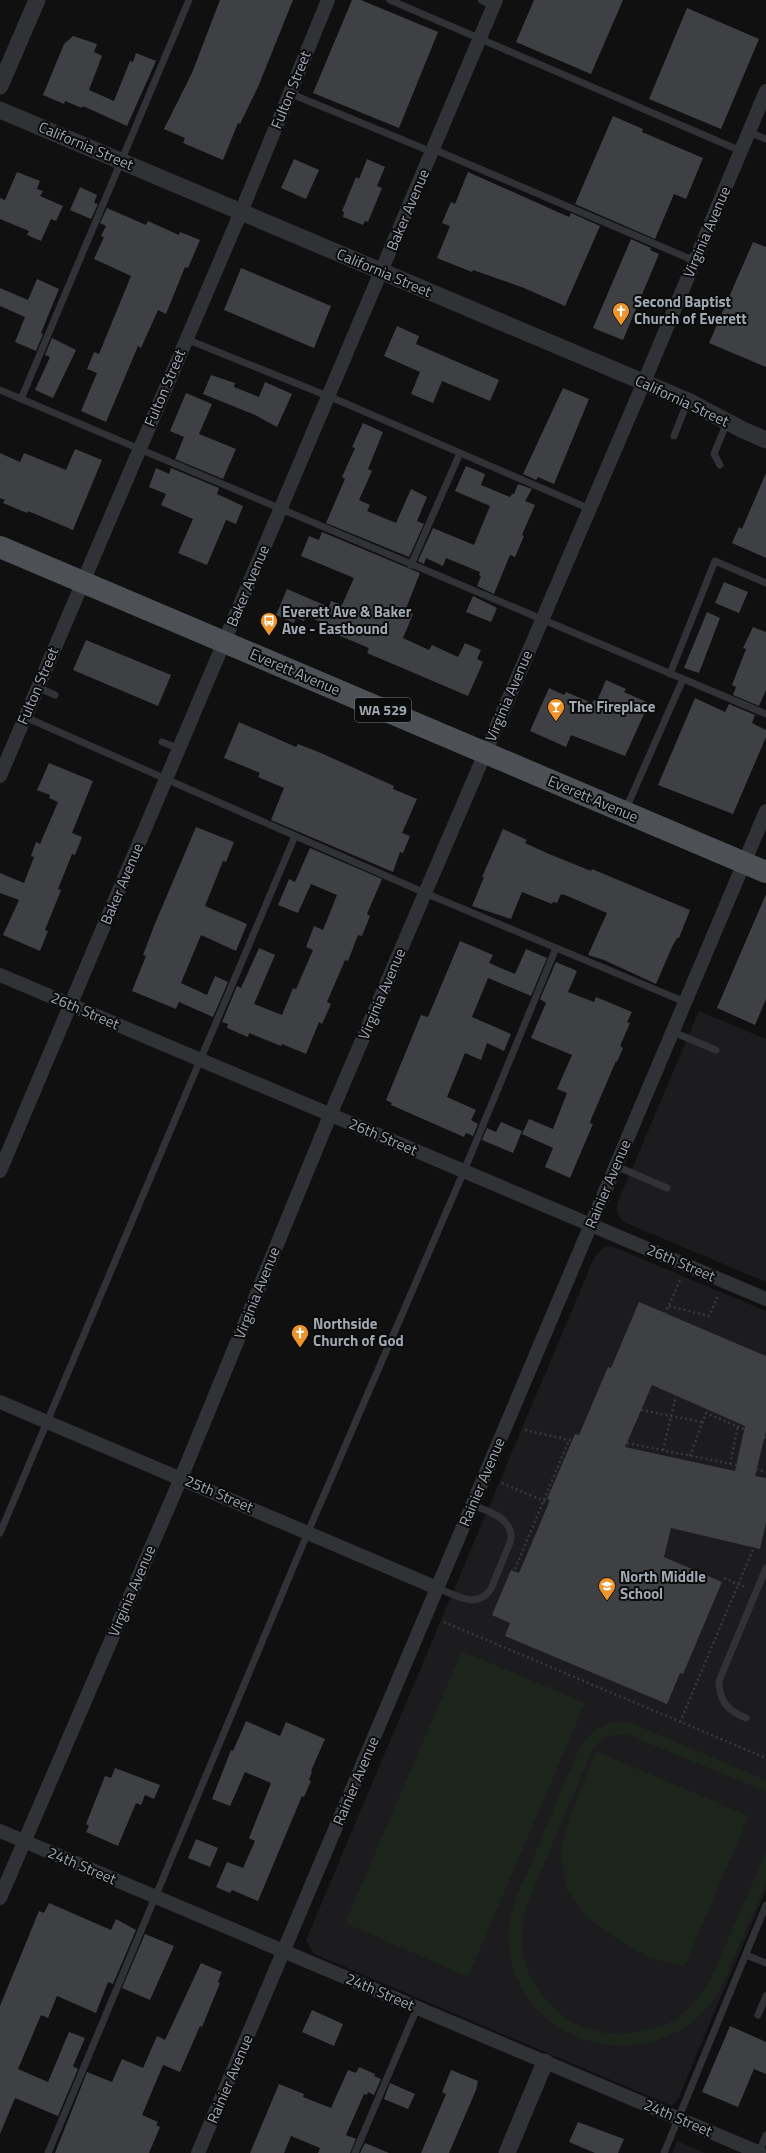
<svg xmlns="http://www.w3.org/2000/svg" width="766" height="2153" viewBox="0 0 766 2153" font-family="'Titillium Web',sans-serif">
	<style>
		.built { fill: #1c1c1e }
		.green { fill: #1c241c }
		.building { fill: #3f4044; fill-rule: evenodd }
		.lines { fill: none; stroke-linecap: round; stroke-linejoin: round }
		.path { stroke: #37393d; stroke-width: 2.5; stroke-dasharray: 2 3; stroke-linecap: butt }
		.service { stroke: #313236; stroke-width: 7 }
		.minor { stroke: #313236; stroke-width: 14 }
		.tertiary { stroke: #313236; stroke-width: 17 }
		.primary { stroke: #4d5055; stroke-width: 22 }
		.labels { text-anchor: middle; stroke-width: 4; stroke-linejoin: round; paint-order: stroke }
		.shield { fill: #0b0b0c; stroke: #747980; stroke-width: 1 }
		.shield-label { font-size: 14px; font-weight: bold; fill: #a1a8b2 }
		.street-label { font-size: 15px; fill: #a1a8b2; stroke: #0b0b0c }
		.poi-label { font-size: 15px; font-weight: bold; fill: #a1a8b2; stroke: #0b0b0c; text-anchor: start }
	</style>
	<rect width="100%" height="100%" fill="#101011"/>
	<path class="built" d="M699 1011 766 1039V1282L626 1223 621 1219 617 1211V1204Z
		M611 1246 766 1311V1890L678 2099 672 2106 314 1954 306 1940 594 1258 603 1248Z
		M677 2141 705 2153H672Z"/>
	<path class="green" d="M462 1651 585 1703 468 1977 345 1923Z
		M614 1722H625L634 1724 766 1780V1794L760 1789 628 1735C612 1733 599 1738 592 1751L527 1904C523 1922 520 1939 524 1958 527 1973 535 1986 545 1998 570 2030 609 2040 648 2030 655 2028 664 2026 671 2022 688 2013 701 1995 711 1978L766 1852C766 1861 766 1873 766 1881 761 1900 748 1922 741 1941 731 1963 724 1989 708 2007 633 2090 494 2030 510 1919 513 1899 524 1880 532 1862 547 1824 563 1786 579 1749 588 1734 597 1727 614 1722Z
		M596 1751 749 1816 684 1967 650 1958 617 1939 588 1918 567 1891 560 1852 570 1816Z"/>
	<path class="building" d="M220 0H293L258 87 240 124 238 123 223 160 183 143 185 138 164 129 192 73Z
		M352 0H361L438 32 399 128 313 93Z
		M534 0H623L591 74 516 42Z
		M687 8 759 39 721 129 649 99Z
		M73 36 97 44 94 52 102 56 89 90 114 101 130 61 133 62 136 53 156 61 127 126 83 106 82 108 65 101 64 104 43 95 64 44Z
		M613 116 643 129 642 132 703 158 686 199 674 194 655 239 575 204Z
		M294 159 319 170 306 199 281 188Z
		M367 159 385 167 377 186 382 188 368 222 365 221 363 225 343 217 344 212 342 211 356 177 359 179Z
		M17 172 40 181 37 189 43 191 40 196 63 206 56 221 51 219 41 241 27 235 29 231 0 219V198L5 200Z
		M468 172 569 217 571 213 600 226 565 306 524 288 473 270 472 272 437 258 450 226 442 223 451 202 455 204Z
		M80 187 97 195 94 203 98 204 91 219 70 210Z
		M107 208 146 225 148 221 179 235 180 232 200 240 188 268 185 267 166 314 158 310 141 348 138 346 106 422 81 411 97 373 87 369 94 352 99 354 131 276 94 259 104 237 101 236 106 226 100 223Z
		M631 239 651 248 650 250 659 254 623 340 593 328Z
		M753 242 766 247V367L709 343Z
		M241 268 331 306 314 348 224 310Z
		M37 279 59 289 41 333 43 334 36 351 15 342 25 317 0 306V288L28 300Z
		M397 326 419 336 416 344 499 380 490 401 442 381 433 403 411 394 420 372 384 356Z
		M52 338 76 350 53 398 35 390 50 357 45 355Z
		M211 375 235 383 234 387 259 397 265 382 292 394 277 427 255 415 203 394Z
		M563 388 589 399 554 484 538 477 536 480 523 474Z
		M186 393 212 404 199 434 236 449 223 479 175 459 184 437 170 431Z
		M363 423 383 432 368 469 372 471 359 500 370 505 367 511 396 523 411 489 427 497 417 521 424 524 409 557 326 523 345 479 342 477 355 448 352 447Z
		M75 449 102 460 73 530 28 511 27 513 3 503 5 500 0 498V453L20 462 24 453 66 470Z
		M466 466 485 474 481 485 510 497 512 494H514L518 484 532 489 525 501 535 505 522 535 524 536 515 557 510 555 494 594 477 586 481 576 479 575 480 572 446 558 443 566 426 558 424 564 418 561 433 528 474 545 490 506 455 491Z
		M156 468 169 474 171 468 219 488 217 494 243 506 236 524 226 520 207 565 178 553 193 519 161 505 166 494 149 487Z
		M766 473V558L732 543 739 527 742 529Z
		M322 532 420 573 405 611 413 614 403 638 429 650 432 645 458 657 465 643 481 650 477 659 483 662 468 696 367 653 369 648 333 633 336 628 306 616 304 621 296 618 294 623 276 615 287 589 329 607 331 601 342 605 354 578 301 556 309 536 319 540Z
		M724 582 748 592 739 613 715 603Z
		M473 596 497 608 491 622 466 612Z
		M707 612 720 618 699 673 684 668Z
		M753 627 766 632V690L759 706 733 695 736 687 732 685 746 649 743 648Z
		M86 640 171 675 158 706 73 670Z
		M606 680 626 689 624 692 649 703 625 756 571 735 566 747 530 731 549 688 564 695 566 692 592 703 594 700 597 701Z
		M695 698 725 712 729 704 755 715 752 723 766 730V737L733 814 658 785Z
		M239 722 296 747 298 744 321 753 394 786 393 789 417 799 402 833 410 836 403 853 400 852 393 872 271 820 284 788 258 777 260 773 224 758Z
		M49 763 93 781 72 833 82 837 75 855 72 854 58 889 61 890 45 930 48 931 40 951 3 935 19 900 0 893V873L24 883 34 857 31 856 36 842 40 844 58 802 49 798 50 795 37 790Z
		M196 827 234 842 226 862 223 861 205 906 247 924 236 951 201 935 181 983 207 995 215 976 228 982 213 1017 179 1002 176 1009 132 991 146 956 143 955 154 926Z
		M503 829 527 840 525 843 549 854 591 871 592 869 690 910 679 938H677L672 947 656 984 604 960 588 955 607 913 565 895 561 894 557 903 553 902 552 904 522 892 511 919 472 906 484 877H482Z
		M310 848 382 879 367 914 370 916 362 936 358 935 348 961 345 960 327 1002 331 1004 322 1024 319 1022 306 1054 282 1044 281 1046 249 1033 248 1037 227 1028 228 1024 222 1022 237 986 241 988 259 948 275 955 254 1004 282 1015 293 988 296 989 313 950 306 947 314 926 323 930 337 895 311 884 298 913 278 905 289 879 295 882Z
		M766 894V999L755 1025 717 1008Z
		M460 941 493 955 489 963 515 974 526 949 547 958 531 996 488 978 472 1017 511 1034 504 1051 487 1043 481 1060 465 1053 447 1097 476 1110 471 1120 478 1124 473 1136 466 1133 464 1137 391 1105 392 1103 386 1100 421 1015 428 1017Z
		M556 962 577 971 568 992 594 1002 596 997 632 1012 627 1022 630 1023 620 1046 623 1048 617 1062 616 1061 592 1117 590 1123 593 1124 570 1178 545 1167 553 1148 522 1134 529 1119 553 1129 567 1093 557 1089 572 1055 531 1038 546 1003 540 999Z
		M501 1122 522 1131 513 1153 482 1140 487 1128 496 1132Z
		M639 1302 766 1356V1431L755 1476 766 1478V1522L760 1549 671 1528 664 1557 722 1582 683 1674 680 1673 667 1704 505 1636 510 1623 492 1615 511 1570 519 1573 550 1500 547 1499 575 1434 579 1435 608 1367 611 1368ZM652 1385 745 1426 735 1471 625 1447Z
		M246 1721 280 1736 286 1722 325 1739 311 1771 312 1772 309 1780 311 1781 304 1797 302 1796 258 1901 232 1890 230 1893 216 1887 227 1862 243 1868 255 1841 249 1838 271 1783 245 1772 230 1806 212 1799 231 1750 233 1751Z
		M115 1768 160 1785 154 1799 145 1795 141 1805 136 1803 118 1846 86 1832 89 1826 86 1824 105 1776 111 1778Z
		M196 1839 218 1848 210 1867 188 1858Z
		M49 1903 111 1930 116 1919 136 1930 113 1984 108 1982 96 2013 57 1996 48 2018 41 2015 18 2069 48 2082 69 2032 85 2038 73 2066 78 2069 58 2116 15 2098 0 2134V2006L39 1911 44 1913Z
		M145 1934 174 1946 150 2000 122 1988Z
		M201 1963 222 1972 218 1982 220 1983 202 2027 200 2026 180 2072 163 2065 142 2115 158 2122 156 2125 160 2127 149 2153H55L87 2072 112 2082 122 2059 143 2068 157 2036 165 2040Z
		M312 2010 343 2024 334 2046 302 2032Z
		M730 2026 766 2042V2074L754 2069 738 2107 702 2092Z
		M359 2067 375 2074 374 2076 381 2079 374 2095 368 2092 367 2095 364 2094 346 2135 356 2139 350 2153H318L320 2148 291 2136 284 2153H250L279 2084 304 2094 303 2097 331 2108 348 2070 356 2073Z
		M451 2070 478 2081 476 2090 449 2153H421L446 2094 442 2092Z
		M390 2083 415 2094 408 2109 384 2099Z
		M578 2122 624 2139 618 2153H595L569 2142Z
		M365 2143 389 2153H360Z"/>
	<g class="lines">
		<path class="path" d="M669 1306 709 1316 718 1296
			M665 1314 680 1280
			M641 1410 702 1422
			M525 1430 573 1441
			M764 1437 766 1438
			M627 1443 736 1465
			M663 1450 676 1396
			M690 1456 706 1413 744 1429
			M730 1464 738 1426
			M756 1469 766 1472
			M502 1483 548 1503
			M515 1569 569 1440
			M724 1578 745 1587
			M444 1622 766 1758
			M680 1722 754 1547"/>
		<path class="service" d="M390 0 741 151
			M481 0 494 6
			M289 93 432 152
			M749 132 766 139
			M433 149 695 261
			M186 339 340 401 590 509
			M0 390 766 714
			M21 399 189 0
			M674 436 688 401
			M720 465 714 454 727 422
			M411 565 460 453
			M670 674 715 561 766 583
			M37 687 55 695
			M25 717 425 893 685 1002
			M162 742 180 749
			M625 811 683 679
			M673 1032 716 1050
			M616 1166 667 1188
			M0 1533 295 836
			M437 1588C456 1595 477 1610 491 1589L511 1540C513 1518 489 1512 473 1505
			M746 1718C728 1711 719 1701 719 1681L766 1568
			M746 1955 766 1963
			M758 2015 766 1996
			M759 2152 766 2135
			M48 2153 308 1532 464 1171 556 948
			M355 2153 417 2008
			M664 2153 766 1905"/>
		<path class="minor" d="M0 776 241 212 328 0
			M0 975 766 1299
			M0 1171 496 0
			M0 1402 437 1588
			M0 1831 760 2153
			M0 1898 181 1478 336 1101 644 382 766 91
			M198 2153 766 811"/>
		<path class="tertiary" d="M0 86 37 0
			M0 110 688 401 743 430 766 440
			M507 2153 545 2062"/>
		<path class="primary" d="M0 547 766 872"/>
	</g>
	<defs>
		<symbol id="church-pin" viewBox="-11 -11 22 30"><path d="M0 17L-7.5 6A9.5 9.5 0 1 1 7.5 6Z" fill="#ef942a" stroke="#0b0b0c"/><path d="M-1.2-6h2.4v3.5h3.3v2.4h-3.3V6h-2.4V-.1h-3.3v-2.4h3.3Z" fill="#fff"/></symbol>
		<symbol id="bus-pin" viewBox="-11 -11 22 30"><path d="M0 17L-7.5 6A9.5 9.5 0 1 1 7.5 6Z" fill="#ef942a" stroke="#0b0b0c"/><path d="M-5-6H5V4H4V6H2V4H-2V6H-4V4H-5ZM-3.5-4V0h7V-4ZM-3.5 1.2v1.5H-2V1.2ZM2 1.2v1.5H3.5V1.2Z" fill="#fff"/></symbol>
		<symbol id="bar-pin" viewBox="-11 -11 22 30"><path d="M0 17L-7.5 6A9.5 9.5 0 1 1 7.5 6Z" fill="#ef942a" stroke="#0b0b0c"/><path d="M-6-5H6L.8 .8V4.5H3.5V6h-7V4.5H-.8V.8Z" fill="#fff"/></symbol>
		<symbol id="school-pin" viewBox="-11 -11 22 30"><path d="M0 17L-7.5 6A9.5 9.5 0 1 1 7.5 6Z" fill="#ef942a" stroke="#0b0b0c"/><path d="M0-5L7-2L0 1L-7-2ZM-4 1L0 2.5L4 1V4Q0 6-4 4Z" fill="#fff"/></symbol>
	</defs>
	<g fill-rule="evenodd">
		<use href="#church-pin" x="611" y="301" width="20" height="27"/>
		<use href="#bus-pin" x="259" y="611" width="20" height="27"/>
		<use href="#bar-pin" x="546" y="697" width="20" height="27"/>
		<use href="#church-pin" x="290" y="1323" width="20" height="27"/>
		<use href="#school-pin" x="597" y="1576" width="20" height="27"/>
	</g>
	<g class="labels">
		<rect class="shield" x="355" y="698" width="56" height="24" rx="3"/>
		<g class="shield-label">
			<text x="383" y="715">WA 529</text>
		</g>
		<g class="street-label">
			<text transform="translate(291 90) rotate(-68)" y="5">Fulton Street</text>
			<text transform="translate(86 146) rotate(23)" y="5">California Street</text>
			<text transform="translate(408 210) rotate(-67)" y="5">Baker Avenue</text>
			<text transform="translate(707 232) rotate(-67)" y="5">Virginia Avenue</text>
			<text transform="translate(384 273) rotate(23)" y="5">California Street</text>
			<text transform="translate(165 388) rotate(-67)" y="5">Fulton Street</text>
			<text transform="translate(682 401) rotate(25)" y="5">California Street</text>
			<text transform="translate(248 586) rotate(-67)" y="5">Baker Avenue</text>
			<text transform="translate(295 672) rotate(23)" y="5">Everett Avenue</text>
			<text transform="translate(38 686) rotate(-67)" y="5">Fulton Street</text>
			<text transform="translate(509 696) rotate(-67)" y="5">Virginia Avenue</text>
			<text transform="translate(593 799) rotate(23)" y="5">Everett Avenue</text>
			<text transform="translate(122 884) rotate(-67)" y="5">Baker Avenue</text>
			<text transform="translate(382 994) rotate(-67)" y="5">Virginia Avenue</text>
			<text transform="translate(85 1011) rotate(23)" y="5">26th Street</text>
			<text transform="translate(383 1137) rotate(23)" y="5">26th Street</text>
			<text transform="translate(608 1184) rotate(-67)" y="5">Rainier Avenue</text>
			<text transform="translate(681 1263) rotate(23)" y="5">26th Street</text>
			<text transform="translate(257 1293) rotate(-68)" y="5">Virginia Avenue</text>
			<text transform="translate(482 1482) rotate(-67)" y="5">Rainier Avenue</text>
			<text transform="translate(219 1494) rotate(23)" y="5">25th Street</text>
			<text transform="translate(132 1591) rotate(-67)" y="5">Virginia Avenue</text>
			<text transform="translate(356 1781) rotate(-67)" y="5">Rainier Avenue</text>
			<text transform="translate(82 1866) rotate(23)" y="5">24th Street</text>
			<text transform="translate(380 1992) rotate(23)" y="5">24th Street</text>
			<text transform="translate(230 2079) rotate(-67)" y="5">Rainier Avenue</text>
			<text transform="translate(678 2118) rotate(23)" y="5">24th Street</text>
		</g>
		<g class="poi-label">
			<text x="634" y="307">Second Baptist<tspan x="634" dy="17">Church of Everett</tspan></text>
			<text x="282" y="617">Everett Ave &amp; Baker<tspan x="282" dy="17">Ave - Eastbound</tspan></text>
			<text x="569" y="712">The Fireplace</text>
			<text x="313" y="1329">Northside<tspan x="313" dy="17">Church of God</tspan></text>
			<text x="620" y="1582">North Middle<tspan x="620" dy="17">School</tspan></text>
		</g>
	</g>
</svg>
